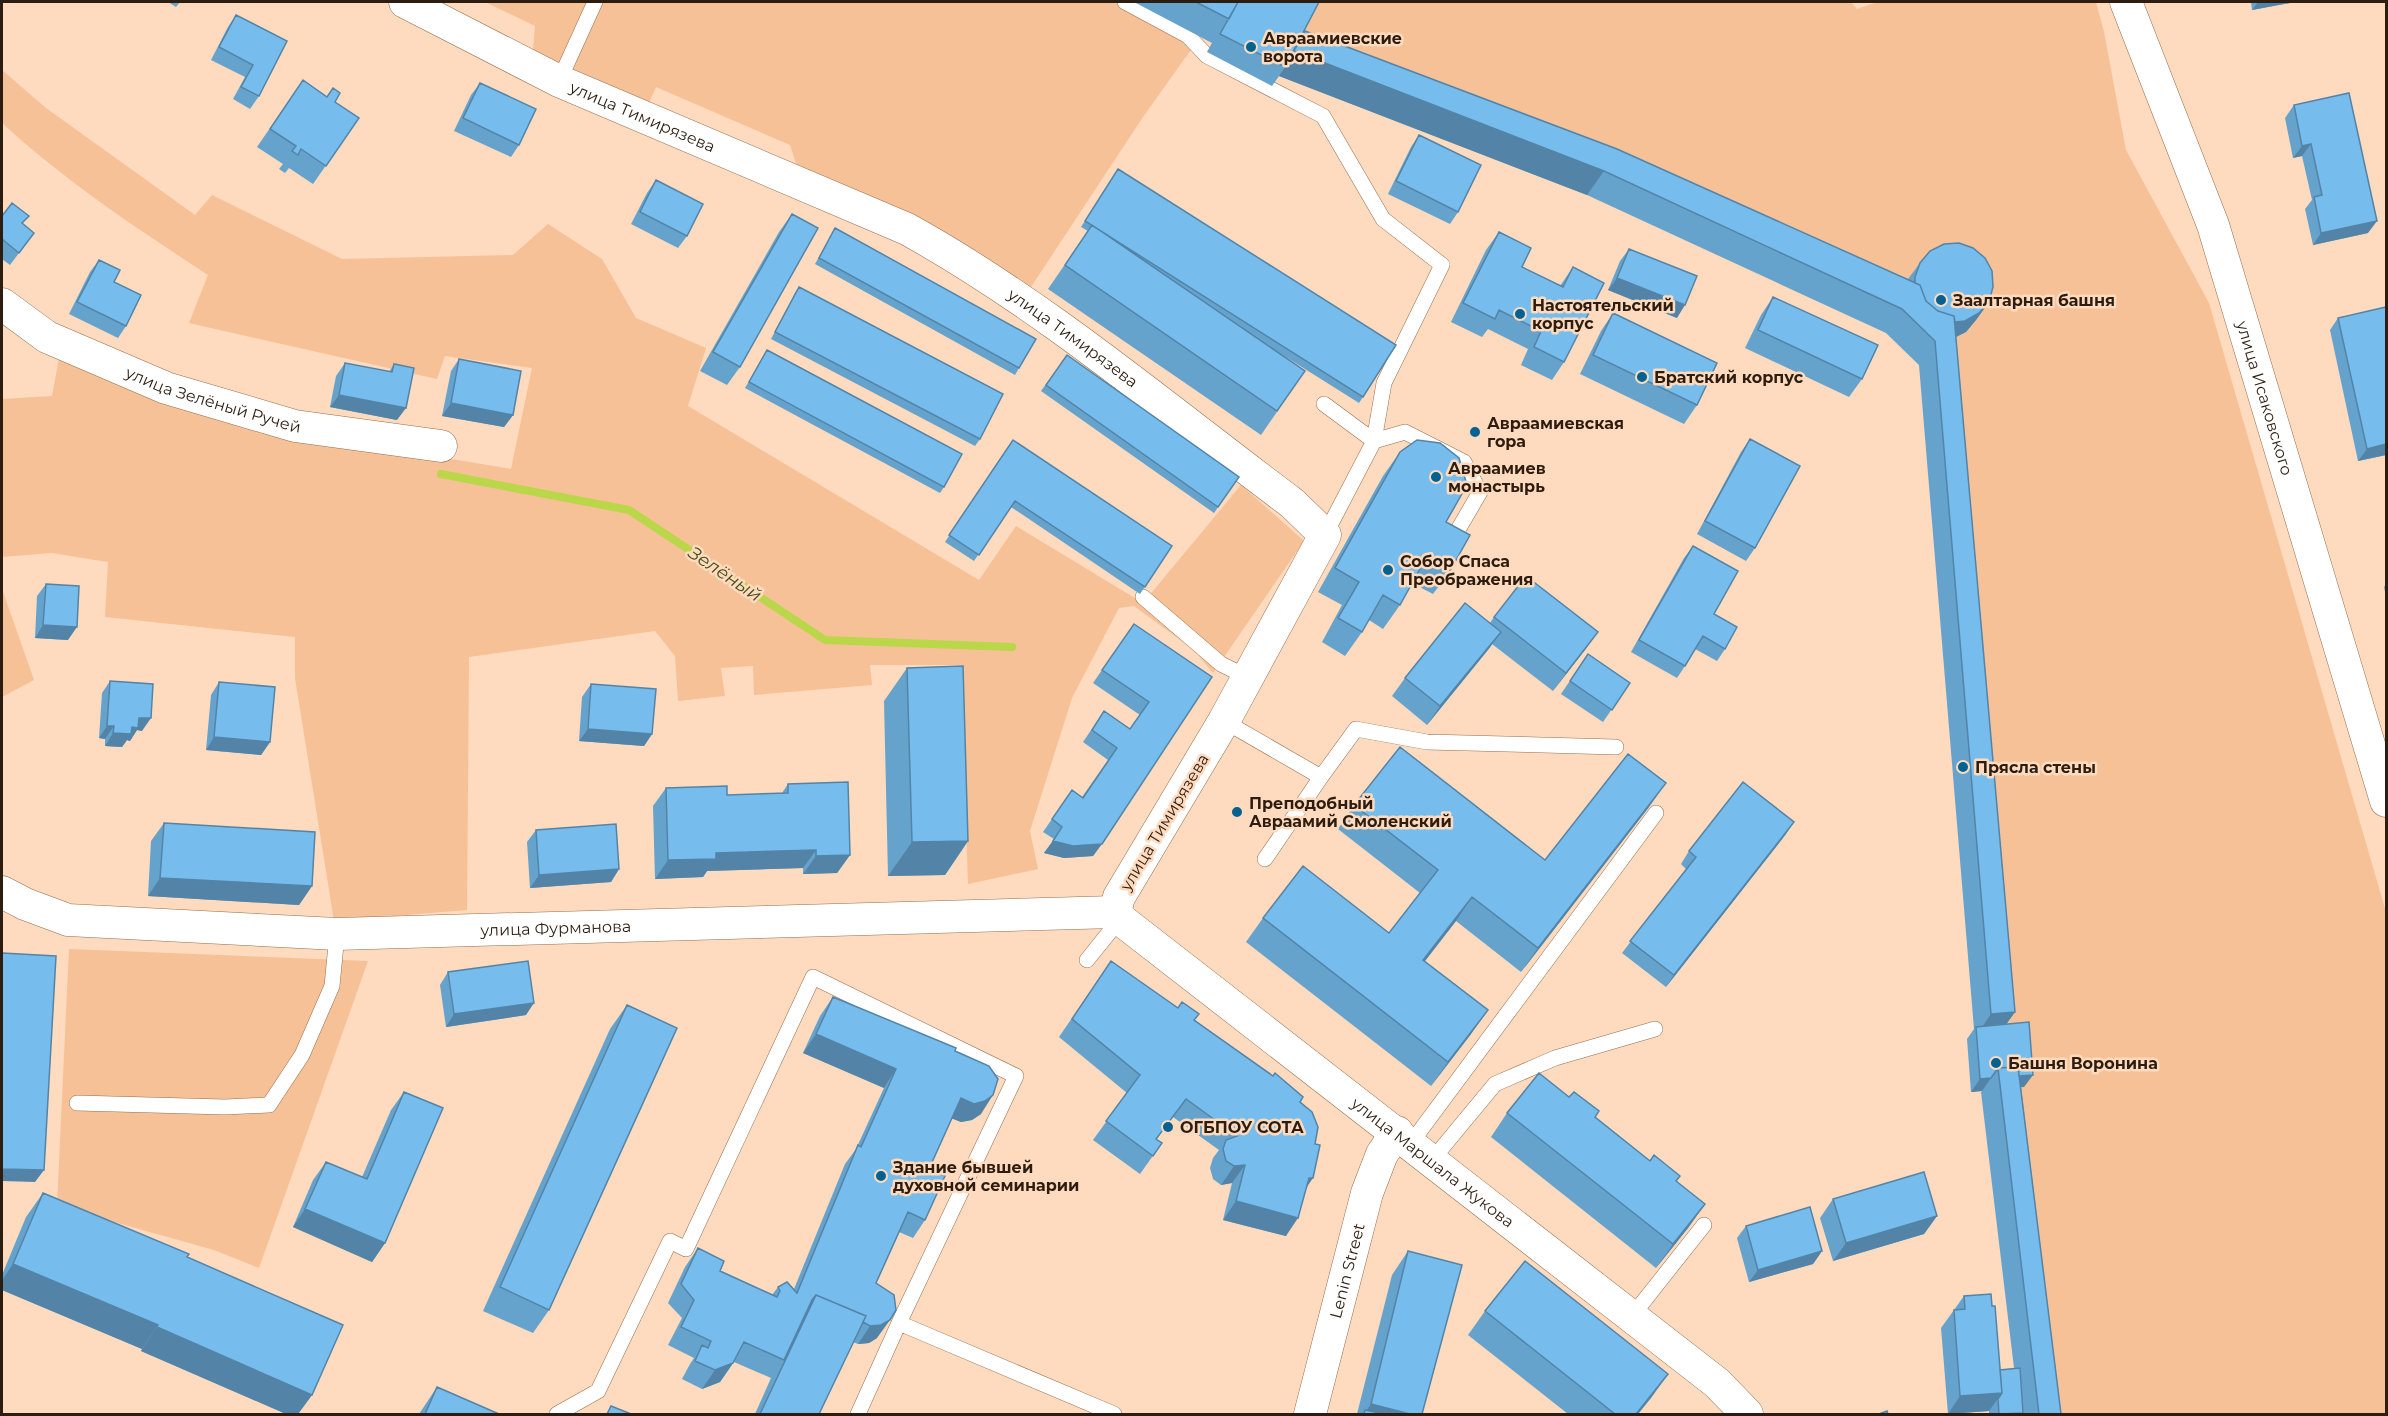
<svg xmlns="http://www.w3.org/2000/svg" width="2388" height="1416" viewBox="0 0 2388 1416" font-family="Montserrat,sans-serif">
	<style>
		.green { fill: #f6c197 }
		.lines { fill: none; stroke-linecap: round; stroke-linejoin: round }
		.stream { stroke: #bad649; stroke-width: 8 }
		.service-casing { stroke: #966e4d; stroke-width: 16 }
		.minor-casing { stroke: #966e4d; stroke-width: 33 }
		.service { stroke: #fff; stroke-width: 15 }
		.minor { stroke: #fff; stroke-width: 32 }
		.wall { fill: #65a3cd }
		.shaded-wall { fill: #5384a7 }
		.building { fill: #76bdee; stroke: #5384a7; stroke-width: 1.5 }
		.poi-dot { fill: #016292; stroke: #fedabe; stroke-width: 2 }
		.labels { text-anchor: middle; stroke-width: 5; stroke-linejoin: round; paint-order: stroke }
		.poi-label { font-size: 16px; font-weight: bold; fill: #2d1d10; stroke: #fedabe; text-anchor: start }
		.street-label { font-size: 16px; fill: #2d1d10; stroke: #fedabe }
		.water-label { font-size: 18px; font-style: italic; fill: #434f18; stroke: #fedabe }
	</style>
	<rect width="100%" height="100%" fill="#fedabe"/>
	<path class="green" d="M485 2H1134L1200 37 1143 117 1027 293 797 166 790 145 656 87 649 103 533 51 535 26Z
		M1280 2H1851L1857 9 1878 2H2096L2104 32 2126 150 2209 303 2386 912V1414H2042L2001 1091 2024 1087 1998 1036 1952 339 1966 332 1976 320 1907 281 1288 55Z
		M2 70 46 108 195 215 212 195 342 259 513 255 548 224 602 259 636 318 706 348 688 406 979 580 1016 526 1143 603 1241 485 1304 541 1213 673 1194 650 1134 606 1119 608 1072 698 1030 831 1038 869 968 884 961 665H870L872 685 754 695 753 666 721 668 725 696 678 701 675 656 655 631 469 657 467 910 334 921 295 678V637L105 617 108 562 52 553 2 557V399L52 396 59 358 445 458 511 469 532 368 445 356 437 379 189 323 208 275C136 228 65 181 2 123Z
		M2 589 34 680 2 697Z
		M69 949 368 961 259 1268 214 1250 57 1206Z"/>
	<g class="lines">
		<path class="stream" d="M441 474 629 510 825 640 1012 647"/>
		<defs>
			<path id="service" d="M1125 2 1188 36 1207 56 1323 116 1383 219 1442 265 1384 383 1374 441 1325 535
				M559 81 595 2
				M1324 404 1374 441 1405 432 1464 462 1480 492 1455 535
				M1143 597 1221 664 1247 677
				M1224 721 1321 777 1356 729 1427 742 1616 747
				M1265 859 1321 777
				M1087 960 1120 919
				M77 1103 225 1107 269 1105 302 1055 332 986 337 934
				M1411 1143 1656 813
				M1432 1160 1495 1084 1555 1058 1655 1029
				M1632 1316 1704 1225
				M557 1414 598 1391 670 1241 686 1249 813 977 1016 1076 899 1323
				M858 1414 899 1323 1114 1414"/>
			<g id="minor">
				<path id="s1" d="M405 2 559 81 907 229C1044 305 1166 409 1292 503L1325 535 1224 721 1119 897 1115 912"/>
				<path id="s2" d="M2126 2 2213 225 2386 801"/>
				<path id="s3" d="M2 304 47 337 166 388 295 426 441 446"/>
				<path id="s4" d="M2 892 25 904 68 920 337 934 1115 912"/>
				<path id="s5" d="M1115 912 1120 919 1717 1383 1747 1414"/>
				<path id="s6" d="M1310 1414 1367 1193 1382 1154 1397 1132"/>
			</g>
		</defs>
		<use href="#service" class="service-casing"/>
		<use href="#minor" class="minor-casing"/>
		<use href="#service" class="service"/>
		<use href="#minor" class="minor"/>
	</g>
	<path class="wall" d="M168 2H180L176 7Z
		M1134 2H1319L1301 37 1305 31 1908 279 1920 263 1989 302 1976 320 1966 332 1956 337 2015 1012 2006 1024 2024 1087H2021L2061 1414H1989V1411L1948 1414 1941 1328 1964 1296 2000 1370 2014 1368 1981 1092 1982 1091 1971 1092 1967 1039 1974 1029 1919 365 1886 333 1587 195 1279 76 1272 86 1207 52 1213 41 1212 43Z
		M2251 2H2291L2290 3 2252 10Z
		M236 15 287 41 259 96 250 109 233 99 245 77 211 60 228 27Z
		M303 80 359 118 313 184 289 168 285 173 279 169 283 164 257 147Z
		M480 83 519 145 511 157 454 131 471 95Z
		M2294 105 2368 233 2313 245 2305 209 2312 200 2302 156 2293 158 2285 118Z
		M1419 135 1458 212 1450 224 1388 194 1411 147Z
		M1114 175 1363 397 1359 403 1262 342 1305 371 1261 435 1048 289 1088 231 1081 227Z
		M656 180 687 236 678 248 631 224 647 193Z
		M792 214 740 367 727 385 700 371 779 232Z
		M2 216 23 224 34 233 10 265 2 259Z
		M835 228 1019 368 1015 375 815 264Z
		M1499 232 1522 267 1560 286 1573 267 1564 362 1552 380 1521 365 1528 349 1488 329 1482 337 1451 322 1486 250Z
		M1629 249 1677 318 1608 290 1620 261Z
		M99 260 114 282 126 326 118 338 69 314 90 272Z
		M799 287 980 439 975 446 771 339 795 293Z
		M1773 297 1862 379 1849 397 1745 348 1761 315Z
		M2386 307V455L2358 461 2330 330 2338 318Z
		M1613 313 1697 405 1684 424 1580 374 1601 331Z
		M767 350 944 487 940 493 745 388Z
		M1067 355 1239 477 1214 513 1041 391Z
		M459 359 513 415 504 427 442 416 451 371Z
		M345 363 389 372 394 364 397 420 330 407 336 376Z
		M1750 439 1755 548 1746 561 1697 534 1741 452Z
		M1013 440 1172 546 1140 594 1011 507 974 561 945 542Z
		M1400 452 1446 522 1450 571 1433 594 1412 583 1400 605 1383 629 1369 620 1362 632 1345 656 1322 642 1342 605 1318 592 1383 476Z
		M1693 546 1725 649 1717 661 1695 649 1685 666 1677 678 1631 652 1684 558Z
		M46 584 68 640 35 638 37 596Z
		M2386 584V597L2384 587Z
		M1494 617 1598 632 1553 691 1492 644 1427 725 1392 696 1405 678 1490 623Z
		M1134 624 1212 677 1093 856 1064 858 1044 853 1054 839 1043 832 1072 790 1082 797 1108 760 1083 742 1104 711 1130 729 1140 715 1093 683Z
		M1588 654 1630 683 1603 722 1561 694Z
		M907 668 968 841 945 875 888 876 884 701Z
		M110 681 142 731 137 730 130 741 127 740 122 747 105 746V739L99 738 102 693Z
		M219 682 270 742 261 755 206 750 211 695Z
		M591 684 652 734 644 746 579 741 582 697Z
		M788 784 850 855 837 873 803 874V868L707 871 703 877 655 879 653 806 666 788 727 795 782 793Z
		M1354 805 1545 860 1649 807 1521 972 1456 921 1425 961 1471 1034 1431 1086 1246 942 1263 918 1389 933 1420 893 1338 829Z
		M164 823 312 886 299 905 148 896 151 841Z
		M536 830 619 869 611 882 530 888 527 842Z
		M1786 834 1666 987 1622 953 1686 869 1681 864 1689 851Z
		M1111 961 1195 1020 1300 1102 1306 1189 1286 1236 1223 1220 1232 1183 1221 1185 1213 1179 1210 1168 1213 1158 1219 1150 1173 1117 1156 1140 1162 1143 1140 1174 1093 1140 1127 1093 1059 1037Z
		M448 972 526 1015 446 1027 440 985Z
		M833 997 955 1051 981 1114 972 1120 961 1122 952 1118 929 1169 925 1220 913 1238 899 1232 876 1283 877 1338 869 1343 858 1344 853 1342 819 1414H755L771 1378 734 1362 720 1382 702 1389 682 1379 690 1364 694 1358 668 1345 682 1318 668 1303 685 1267 698 1248 720 1271 772 1295 778 1287 794 1289 845 1164 856 1149 884 1088 803 1053 820 1016Z
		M627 1005 549 1310 533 1333 483 1311 610 1029Z
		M404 1092 385 1243 372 1262 293 1227 313 1180 326 1162 362 1177 391 1110Z
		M1507 1113 1595 1117 1705 1204 1688 1228 1656 1268 1491 1137Z
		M43 1193 187 1257 312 1395 298 1414H286L141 1351 142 1349 2 1290V1275L26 1217Z
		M1833 1199 1937 1216 1924 1234 1833 1261 1820 1218Z
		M1746 1226 1822 1251 1813 1264 1749 1282 1737 1238Z
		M1408 1251 1422 1414H1357L1392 1275Z
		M1485 1311 1668 1374 1638 1414H1568L1468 1335Z
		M437 1387 499 1414H419Z"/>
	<path class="shaded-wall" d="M2258 2H2291L2290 3 2252 10Z
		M1294 51 1604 171 1587 195 1279 76 1285 67H1283Z
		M2311 144 2302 156 2293 158 2302 146Z
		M2377 221 2368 233 2313 245 2321 233Z
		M1617 278 1685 305 1677 318 1608 290Z
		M1989 302 1976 320 1966 332 1952 339 1934 317Z
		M339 395 406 408 397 420 330 407Z
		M451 403 513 415 504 427 442 416Z
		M2386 444V455L2358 461 2367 449Z
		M43 625 77 627 68 640 35 638Z
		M1501 632 1488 650 1427 725 1440 706Z
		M1598 632 1585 650 1553 691 1566 673Z
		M139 718H151L142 731 137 730 130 741 127 740 122 747 105 746 113 733Z
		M107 726H114L105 739 99 738Z
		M588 729 652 734 644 746 579 741Z
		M214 737 270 742 261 755 206 750Z
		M1666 783 1649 807 1521 972 1538 948Z
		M1794 822 1786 834 1666 987 1674 975Z
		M968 841 945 875 888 876 912 842Z
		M1053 841 1102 844 1093 856 1064 858 1044 853Z
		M816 850 803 868 707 871 703 877 655 879 668 860 716 853Z
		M850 855 837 873 803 874 816 856Z
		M619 869 611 882 530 888 539 875Z
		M160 878 312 886 299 905 148 896Z
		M1472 897 1456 921 1407 984 1423 960Z
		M534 1003 526 1015 446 1027 454 1014Z
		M1488 1010 1471 1034 1431 1086 1448 1062Z
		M2015 1012 1998 1036H1976L1991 1014Z
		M816 1034 896 1069 884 1088 803 1053Z
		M2033 1075 2024 1087 2000 1089 1999 1078Z
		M1991 1078 1982 1091 1971 1092 1980 1079Z
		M993 1095 981 1114 972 1120 961 1122 948 1117 961 1098Z
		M1245 1165 1232 1183 1221 1185 1234 1166Z
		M2 1169 44 1170 35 1182 2 1181Z
		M1309 1178H1313L1300 1197Z
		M1236 1201 1298 1218 1286 1236 1223 1220Z
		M1705 1204 1688 1228 1656 1268 1673 1244Z
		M305 1209 385 1243 372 1262 293 1227Z
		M1937 1216 1924 1234 1833 1261 1846 1243Z
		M1822 1251 1813 1264 1749 1282 1758 1270Z
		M13 1264 158 1325 142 1349 2 1290V1280Z
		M890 1320 877 1338 869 1343 858 1344 870 1326Z
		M157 1327 312 1395 298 1414H286L141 1351Z
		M733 1363 720 1382 702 1389 715 1370Z
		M1668 1374 1651 1398 1638 1414H1636Z
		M2002 1393 1989 1411 1948 1414 1960 1396Z
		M1371 1404 1410 1414H1364Z
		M2023 1413 2022 1414H2001Z"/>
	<path class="building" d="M1196 2H1238L1229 19Z
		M1238 2H1319L1285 67 1220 34Z
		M236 15 287 41 259 96 241 87 253 65 219 47Z
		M1305 31 1617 149 1920 285 1926 301 1938 311 1954 316 2015 1012 1991 1014 1935 341 1902 309 1604 171 1294 51Z
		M303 80 327 97 333 88 340 93 335 102 359 118 326 166 301 149 298 155 292 151 296 146 270 129Z
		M480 83 536 109 519 145 463 118Z
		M2349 93 2377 221 2321 233 2314 197 2322 195 2311 144 2302 146 2294 105Z
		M1419 135 1481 165 1458 212 1396 181Z
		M1118 169 1396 345 1363 397 1085 221Z
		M656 180 703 204 687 236 640 212Z
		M12 203 29 216 22 223 34 233 19 253 2 239V216Z
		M792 214 818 228 740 367 713 352Z
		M1092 225 1305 371 1277 411 1065 265Z
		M835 228 1036 339 1019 368 819 258Z
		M1499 232 1531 248 1522 267 1563 287 1573 267 1604 283 1564 362 1534 347 1541 331 1499 310 1495 319 1463 303Z
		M1959 243 1973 248 1985 258 1992 271 1993 287 1989 302 1979 313 1965 321 1955 322 1954 316 1938 311 1926 301 1920 285 1915 283V277L1920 263 1930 251 1944 244Z
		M1629 249 1697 276 1685 305 1617 278Z
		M99 260 120 270 114 282 141 295 126 326 77 302Z
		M799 287 1003 394 980 439 775 332Z
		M1773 297 1878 345 1862 379 1758 330Z
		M2386 307V444L2367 449 2338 318Z
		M1613 313 1717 363 1697 405 1593 355Z
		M767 350 962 454 944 487 749 382Z
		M1067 355 1239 477 1218 507 1046 385Z
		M459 359 521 371 513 415 451 403Z
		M345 363 392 372 394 364 414 368 406 408 339 395Z
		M1750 439 1800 466 1755 548 1705 521Z
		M1013 440 1172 546 1145 587 1015 501 979 555 949 535Z
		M1417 440 1440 443 1459 458 1467 485 1446 522 1470 535 1450 571 1426 558 1400 605 1383 595 1362 632 1338 618 1359 582 1335 568 1400 452Z
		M1693 546 1738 571 1714 614 1737 627 1725 649 1703 636 1685 666 1639 640Z
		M1526 576 1598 632 1566 673 1494 617Z
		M46 584 79 586 77 627 43 625Z
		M1465 603 1501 632 1440 706 1405 678Z
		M1134 624 1212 677 1102 844 1073 846 1053 841 1062 827 1052 819 1072 790 1083 798 1117 748 1092 730 1104 711 1130 729 1149 702 1102 670Z
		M1588 654 1630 683 1612 710 1570 681Z
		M963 666 968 841 912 842 907 668Z
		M110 681 153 684 151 718H139L138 728 132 727 131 734 113 733 114 726H107Z
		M219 682 275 687 270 742 214 737Z
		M591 684 656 689 652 734 588 729Z
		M1400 747 1545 860 1628 754 1666 783 1538 948 1472 897 1423 960 1488 1010 1448 1062 1263 918 1303 866 1389 933 1438 870 1354 805Z
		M848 782 850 855 816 856V850L716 853V859L668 860 666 788 727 786V795L788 793V784Z
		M1743 782 1794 822 1674 975 1630 941 1696 857 1689 851Z
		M164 823 315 832 312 886 160 878Z
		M616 824 619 869 539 875 536 830Z
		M2 953 56 956 44 1170 2 1169Z
		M528 961 534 1003 454 1014 448 972Z
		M1111 961 1178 1008 1182 1002 1199 1014 1194 1020 1273 1076 1275 1073 1303 1097 1300 1102 1312 1112 1318 1127 1315 1144 1320 1145 1313 1178H1309L1298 1218 1236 1201 1245 1165 1234 1166 1226 1161 1223 1149 1226 1140 1237 1136 1186 1099 1156 1139 1162 1143 1153 1156 1106 1121 1140 1075 1072 1019Z
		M833 997 956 1048 955 1051 989 1066 998 1079 993 1095 985 1101 974 1104 961 1098 929 1169 945 1176 925 1220 908 1212 876 1283 894 1295 896 1310 890 1320 881 1325 870 1326 863 1322 866 1316 816 1295 812 1300 784 1360 744 1342 733 1363 715 1370 695 1361 702 1345 708 1348 711 1341 681 1327 694 1300 681 1284 698 1248 724 1261 720 1271 777 1297 780 1291 778 1287 787 1282 797 1293 858 1145 861 1147 896 1069 816 1034Z
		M627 1005 677 1028 549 1310 500 1287Z
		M2029 1022 2033 1075 2019 1076 2018 1067 1998 1068 1991 1078 1980 1079 1976 1027Z
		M2018 1067 2061 1414H2039L1998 1068Z
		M1539 1073 1569 1097 1574 1092 1599 1111 1595 1117 1650 1161 1654 1155 1680 1176 1676 1181 1705 1204 1673 1244 1507 1113Z
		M404 1092 443 1108 385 1243 305 1209 326 1162 367 1179Z
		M1924 1172 1937 1216 1846 1243 1833 1199Z
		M43 1193 189 1254 187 1257 343 1325 312 1395 157 1327 158 1325 13 1264Z
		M1810 1207 1822 1251 1758 1270 1746 1226Z
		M1408 1251 1462 1265 1422 1414H1410L1371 1404Z
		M1525 1261 1668 1374 1636 1414H1615L1485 1311Z
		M1991 1294 1992 1306H1995L2002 1393 1960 1396 1954 1310 1965 1309 1964 1296Z
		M816 1295 866 1316 819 1414H760Z
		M2020 1368 2023 1413 1999 1414 1998 1399 2002 1393 2000 1370Z
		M437 1387 499 1414H425Z
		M611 1406 631 1414H607Z
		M1365 1410 1384 1414H1364Z
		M1887 1411 1888 1414H1879Z"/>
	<g class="poi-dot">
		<circle cx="1251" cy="47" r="6"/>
		<circle cx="1941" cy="300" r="6"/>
		<circle cx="1520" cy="314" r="6"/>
		<circle cx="1642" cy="377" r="6"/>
		<circle cx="1475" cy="432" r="6"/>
		<circle cx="1436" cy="477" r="6"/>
		<circle cx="1388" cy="570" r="6"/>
		<circle cx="1963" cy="767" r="6"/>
		<circle cx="1237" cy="812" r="6"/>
		<circle cx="1996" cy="1063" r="6"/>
		<circle cx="1168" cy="1127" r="6"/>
		<circle cx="881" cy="1176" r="6"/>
	</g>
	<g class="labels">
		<g class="poi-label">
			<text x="1263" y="44">Авраамиевские<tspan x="1263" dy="18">ворота</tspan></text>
			<text x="1953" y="306">Заалтарная башня</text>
			<text x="1532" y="311">Настоятельский<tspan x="1532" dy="18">корпус</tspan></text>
			<text x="1654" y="383">Братский корпус</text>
			<text x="1487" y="429">Авраамиевская<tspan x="1487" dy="18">гора</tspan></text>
			<text x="1448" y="474">Авраамиев<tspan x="1448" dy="18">монастырь</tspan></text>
			<text x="1400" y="567">Собор Спаса<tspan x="1400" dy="18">Преображения</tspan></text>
			<text x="1975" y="773">Прясла стены</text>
			<text x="1249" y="809">Преподобный<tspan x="1249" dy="18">Авраамий Смоленский</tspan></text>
			<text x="2008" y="1069">Башня Воронина</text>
			<text x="1180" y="1133">ОГБПОУ СОТА</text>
			<text x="893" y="1173">Здание бывшей<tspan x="893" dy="18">духовной семинарии</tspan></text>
		</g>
		<g class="street-label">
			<text dy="6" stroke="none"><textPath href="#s1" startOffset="264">улица Тимирязева</textPath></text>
			<text dy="6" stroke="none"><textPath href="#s1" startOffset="750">улица Тимирязева</textPath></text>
			<text dy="6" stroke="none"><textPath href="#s3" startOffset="234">улица Зелёный Ручей</textPath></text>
			<text dy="6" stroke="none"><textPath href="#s2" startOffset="420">улица Исаковского</textPath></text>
			<text transform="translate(1164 822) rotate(-59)" y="6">улица Тимирязева</text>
			<text dy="6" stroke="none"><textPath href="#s4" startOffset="560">улица Фурманова</textPath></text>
			<text dy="6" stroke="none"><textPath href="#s5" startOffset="405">улица Маршала Жукова</textPath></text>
			<text dy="6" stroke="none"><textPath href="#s6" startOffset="148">Lenin Street</textPath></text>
		</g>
		<g class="water-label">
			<text transform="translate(725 574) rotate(34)" y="6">Зелёный</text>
		</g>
	</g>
	<rect width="2388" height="1416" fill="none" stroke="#2d1d10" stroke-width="6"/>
</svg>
